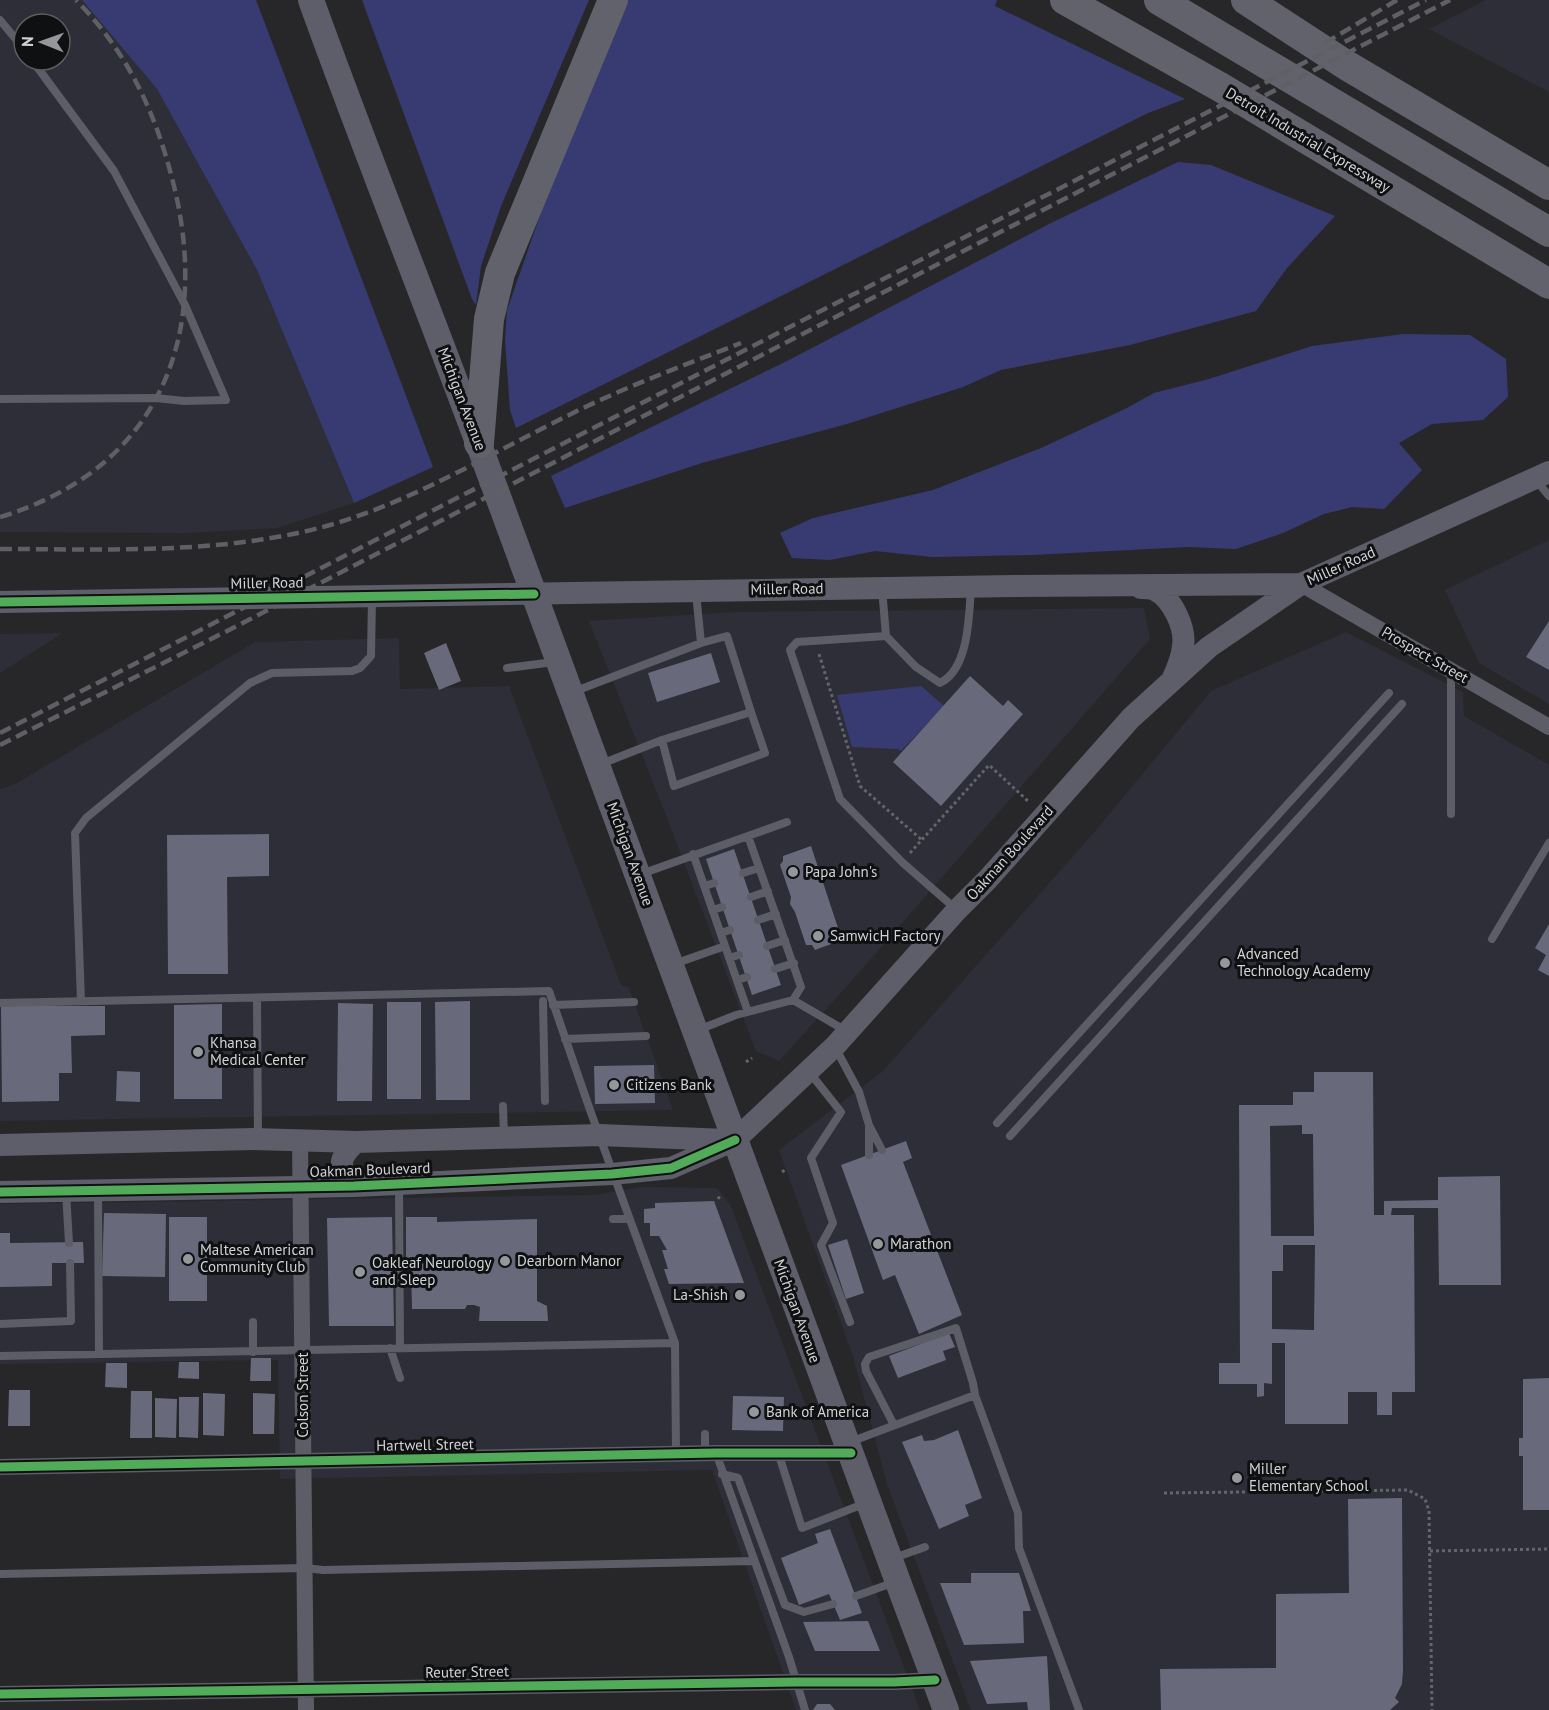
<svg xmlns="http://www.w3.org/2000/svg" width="1549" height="1710" viewBox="0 0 1549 1710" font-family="'PT Sans',sans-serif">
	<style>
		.built { fill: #2d2e37; fill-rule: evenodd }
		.green { fill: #383b72 }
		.building { fill: #686a7b; fill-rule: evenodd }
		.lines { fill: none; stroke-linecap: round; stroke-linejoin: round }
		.path { stroke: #63646c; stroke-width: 3; stroke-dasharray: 3 3; stroke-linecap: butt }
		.lane { stroke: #5c5d67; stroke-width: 8 }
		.street { stroke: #5c5d67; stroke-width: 16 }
		.secondary { stroke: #5e5e6a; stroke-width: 22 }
		.primary { stroke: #5d5e69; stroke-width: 26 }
		.highway { stroke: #62626c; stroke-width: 30 }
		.rail { stroke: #5f6066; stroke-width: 4.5; stroke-dasharray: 12 6; stroke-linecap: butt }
		.cycleway-casing { stroke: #0f1012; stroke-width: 13 }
		.cycleway { stroke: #51ab58; stroke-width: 9 }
		.poi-dot { fill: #96979a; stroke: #0f1012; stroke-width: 2 }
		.labels { text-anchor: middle; stroke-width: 6; stroke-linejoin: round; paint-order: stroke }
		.street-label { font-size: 15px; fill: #d2d3d6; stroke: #0f1012 }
		.poi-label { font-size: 15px; fill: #d2d3d6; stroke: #0f1012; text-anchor: start }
	</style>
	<rect width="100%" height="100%" fill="#27272a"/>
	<path class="built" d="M0 0H82L157 89 257 270 354 503 277 528 187 533 0 532ZM24 24H60V60H24Z
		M1486 0H1549V92L1429 29Z
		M1549 540V704L1479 663 1445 590Z
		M1144 608 1150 639 855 977 779 1061 756 1051 667 818 589 621 736 612Z
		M1346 632 1463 692 1464 716 1549 765V1710H971L888 1487 853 1356 779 1150 883 1071 1092 835 1211 691Z
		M63 633 0 673V634Z
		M399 638 400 689 509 686 621 985 629 988 673 1110 0 1121V789L15 784 255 642Z
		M640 1187 717 1188 731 1206 920 1710H796L712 1470 280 1479 278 1360 0 1364V1204L595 1195Z"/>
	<path class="green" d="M82 0H256L433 467 354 503 257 270 157 89Z
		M362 0H589L501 206 481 266 476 305 472 299Z
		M628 0H997L995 6 1185 99 1148 113 516 428 510 410 505 340 507 310 542 210 597 72Z
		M1178 162 1211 165 1335 216 1287 268 1256 311 1130 345 1001 370 963 387 847 424 702 463 565 508 551 476 791 359 1053 222Z
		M1403 334 1470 335 1506 359 1508 397 1483 420 1432 424 1399 443 1422 470 1384 509 1352 507 1324 514 1283 533 1236 549 1188 547 1033 555 932 557 875 551 830 560 792 558 780 533 813 518 933 490 1041 448 1125 409 1154 393 1209 379 1312 346Z
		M921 686 944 706 901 751 898 749 852 747 837 695Z"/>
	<path class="building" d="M1549 621V670L1526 657Z
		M446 643 461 681 439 690 424 653Z
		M711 653 720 682 657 702 648 673Z
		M970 676 1003 706 1008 700 1023 714 941 806 893 762Z
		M269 834V876L227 877 228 974H168L167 835Z
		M811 846 842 940 815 950 812 945H806L795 912 790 904 791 897 780 865 783 861V856Z
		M734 849 781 985 752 995 706 859Z
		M1549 924V976L1538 970 1546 955 1535 948Z
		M470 1001V1100H436L435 1002Z
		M387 1002H421V1099H387Z
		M338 1003 373 1004 372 1101H337Z
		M222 1004V1099H174V1005Z
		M1 1006H105V1035L71 1036 72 1073H59V1101L2 1102Z
		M654 1065 655 1103 595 1104 594 1066Z
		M117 1071 140 1072V1102L116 1101Z
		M1314 1072H1373L1374 1215H1384V1201L1438 1200V1177L1500 1176 1501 1285H1439L1438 1208H1392L1391 1215H1414L1415 1392H1392V1415H1377V1392H1348V1424H1285V1343H1272V1384L1264 1383V1396L1257 1397V1384H1219V1363H1240L1239 1105H1293V1092H1314ZM1302 1125V1134H1313L1314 1236H1271L1270 1126ZM1283 1245H1315L1314 1330 1272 1329V1271H1283Z
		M906 1141 912 1158 903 1162 962 1315 919 1334 895 1275 883 1280 841 1165Z
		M714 1201 744 1283 669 1284 664 1269H668L662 1250H667L659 1236H650V1223H644V1209L655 1208V1203Z
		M104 1213 166 1214 165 1277 102 1276Z
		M169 1217H207V1301H169Z
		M392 1217 394 1326H329L327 1218Z
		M406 1217H437V1222L537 1219V1301L547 1306 548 1321H479L480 1307 474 1305H467L465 1309H412L411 1268H406Z
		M0 1233H10V1243L83 1242 84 1263H52V1286L0 1287Z
		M847 1239 864 1293 846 1299 828 1245Z
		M949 1333 955 1347 943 1351 946 1360 898 1378 889 1356Z
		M251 1358H271V1381H250Z
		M179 1362H199V1379L178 1378Z
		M106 1363H127V1388L105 1387Z
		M1549 1378V1510H1523V1456H1519V1438H1523V1379Z
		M9 1390H30V1426H8Z
		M131 1391H152V1438H130Z
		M203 1393 225 1394 224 1436 203 1435Z
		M253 1393 275 1394 274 1434H253Z
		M733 1396 784 1397 783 1431 732 1430Z
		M179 1397H199L198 1438 179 1437Z
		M155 1398 177 1399 176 1438 155 1437Z
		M958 1430 982 1498 965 1505 969 1516 939 1529 902 1442 922 1435 924 1441 934 1440Z
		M1402 1498 1403 1670 1402 1684 1395 1698 1399 1702 1390 1710H1161L1160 1669 1276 1668V1594L1349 1593 1348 1499Z
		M830 1529 862 1613 840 1620 829 1594 799 1605 781 1558 818 1543 815 1534Z
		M971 1573H1019L1031 1611H1023L1024 1643 964 1645 940 1583H971Z
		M868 1621 880 1651H815L803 1622Z
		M1047 1656 1050 1710H1028L1027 1702 987 1704 970 1661Z
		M817 1704H830L835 1710H813Z"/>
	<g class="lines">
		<path class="path" d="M819 654 860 786 922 840
			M910 853 989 765 1029 802
			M746 1062 752 1058
			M782 1172 785 1170
			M718 1199 720 1196
			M1164 1493 1408 1490 1425 1499 1429 1511 1432 1710
			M1430 1551 1549 1549"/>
		<path class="lane" d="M0 20 24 49
			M0 399 156 398 184 401 226 400 185 305 114 171 32 60
			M1536 480 1549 496
			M882 588 886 636 916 667 940 683C969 669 969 616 971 587
			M696 593 701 643
			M886 636 797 642 790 650 840 799 903 863 957 910
			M507 668 554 662
			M1451 670V814
			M573 692 701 643 727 636 751 712 662 740 601 764
			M662 740 674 786 765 753 751 712
			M748 836 787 822
			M693 854 748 1012
			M743 873 759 868
			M641 874 748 836 801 987 793 1000 736 1015 698 1030
			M705 886 714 883
			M751 897 768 891
			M713 910 722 907
			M758 920 776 914
			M721 933 730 930
			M1492 939 1549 843
			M767 946 785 940
			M729 958 739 955
			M674 964 725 946
			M775 969 794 963
			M737 980 747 977
			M257 998 258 1139
			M793 1000 848 1032
			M81 1001 75 833 86 818 250 683 272 673 352 671 360 668 371 656 372 597
			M543 1001 545 1101
			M0 1003 549 991 590 1110 675 1343 676 1454
			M553 1005 634 1002
			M565 1039 646 1036
			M835 1047 859 1092 869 1125 882 1150
			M810 1073 841 1112 811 1158 833 1223 821 1245 850 1322
			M503 1106 504 1137
			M997 1123 1389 693
			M1010 1136 1402 704
			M869 1155V1128
			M399 1187 400 1348
			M98 1191 99 1354
			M66 1192 69 1243
			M613 1219H629
			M253 1322V1352
			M0 1324 71 1321 70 1263
			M390 1348 400 1378
			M0 1356 675 1343
			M894 1425 866 1371 865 1364 869 1357 956 1328 973 1383 975 1395 1018 1513 1019 1548 1079 1710
			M850 1442 975 1395
			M778 1452 802 1528 866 1503
			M716 1453 789 1657 805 1710
			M705 1454V1434
			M722 1474 738 1478 785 1605 804 1612 833 1604
			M891 1559 925 1547
			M0 1574 305 1568 323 1570 754 1561
			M856 1596 895 1582"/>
		<path class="street" d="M1301 584 1549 727
			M300 1140 306 1710
			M0 1467 716 1453H851
			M0 1694 797 1682H894L935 1680"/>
		<path class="secondary" d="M1141 588C1145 588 1151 588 1155 590 1172 598 1186 628 1183 646 1182 658 1178 667 1173 678
			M0 602 1014 586 1301 584 1549 472
			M0 1145 253 1139 356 1142 599 1135 727 1140
			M354 1186C338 1167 337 1159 356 1142
			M0 1192 354 1186 612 1174 671 1168 735 1140 835 1046 957 910 988 879 1131 718 1209 647 1301 584"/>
		<path class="primary" d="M311 0C368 158 431 314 489 472 641 884 791 1298 946 1710"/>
		<path class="highway" d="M1065 0 1220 87 1549 284
			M1159 0 1549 232
			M1246 0 1346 65 1549 185
			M479 443 489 319 500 273 613 0"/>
		<path class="rail" d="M1325 43 1397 0
			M0 517C159 469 212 336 173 182 155 111 128 53 76 0
			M0 549C110 549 223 555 330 525 413 501 488 455 565 417 622 388 682 366 741 343
			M0 733 1426 0
			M0 745 229 630 1450 0"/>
		<defs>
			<path id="cycleway" d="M0 602 534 594
				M0 1192 354 1186 612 1174 671 1168 735 1140
				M0 1467 716 1453H851
				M0 1694 797 1682H894L935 1680"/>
		</defs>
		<use href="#cycleway" class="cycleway-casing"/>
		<use href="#cycleway" class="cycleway"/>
	</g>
	<g class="poi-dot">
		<circle cx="793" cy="872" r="6"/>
		<circle cx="818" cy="936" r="6"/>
		<circle cx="1225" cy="963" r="6"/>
		<circle cx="198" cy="1052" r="6"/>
		<circle cx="614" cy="1085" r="6"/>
		<circle cx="878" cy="1244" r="6"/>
		<circle cx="188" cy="1259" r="6"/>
		<circle cx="505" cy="1261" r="6"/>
		<circle cx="360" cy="1272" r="6"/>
		<circle cx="740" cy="1295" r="6"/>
		<circle cx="754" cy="1412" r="6"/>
		<circle cx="1237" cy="1478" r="6"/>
	</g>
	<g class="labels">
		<g class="street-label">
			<text transform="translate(1308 140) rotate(31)" y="5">Detroit Industrial Expressway</text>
			<text transform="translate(462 399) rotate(69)" y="5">Michigan Avenue</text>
			<text transform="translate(1341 566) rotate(-24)" y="5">Miller Road</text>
			<text transform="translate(267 583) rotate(-1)" y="5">Miller Road</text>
			<text transform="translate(787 589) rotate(-1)" y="5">Miller Road</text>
			<text transform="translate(1425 655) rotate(30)" y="5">Prospect Street</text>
			<text transform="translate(1010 853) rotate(-48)" y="5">Oakman Boulevard</text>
			<text transform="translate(630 854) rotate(70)" y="5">Michigan Avenue</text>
			<text transform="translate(370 1170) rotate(-2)" y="5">Oakman Boulevard</text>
			<text transform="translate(797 1311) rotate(70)" y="5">Michigan Avenue</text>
			<text transform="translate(303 1395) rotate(-90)" y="5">Colson Street</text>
			<text transform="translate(425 1445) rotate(-1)" y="5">Hartwell Street</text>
			<text transform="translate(467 1672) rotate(-1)" y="5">Reuter Street</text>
		</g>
		<g class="poi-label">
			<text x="805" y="877">Papa John's</text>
			<text x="830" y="941">SamwicH Factory</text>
			<text x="1237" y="959">Advanced<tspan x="1237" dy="17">Technology Academy</tspan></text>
			<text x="210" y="1048">Khansa<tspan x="210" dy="17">Medical Center</tspan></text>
			<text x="626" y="1090">Citizens Bank</text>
			<text x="890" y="1249">Marathon</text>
			<text x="200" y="1255">Maltese American<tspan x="200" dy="17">Community Club</tspan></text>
			<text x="517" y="1266">Dearborn Manor</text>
			<text x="372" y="1268">Oakleaf Neurology<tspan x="372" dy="17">and Sleep</tspan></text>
			<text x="728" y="1300" text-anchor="end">La-Shish</text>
			<text x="766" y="1417">Bank of America</text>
			<text x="1249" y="1474">Miller<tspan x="1249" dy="17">Elementary School</tspan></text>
		</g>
	</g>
	<g transform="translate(42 42) rotate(271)"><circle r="28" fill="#0f1012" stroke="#5d5e60" stroke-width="1.5"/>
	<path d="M0-4.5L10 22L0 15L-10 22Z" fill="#96979a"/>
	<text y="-9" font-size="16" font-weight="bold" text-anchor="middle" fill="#d2d3d6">N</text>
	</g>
</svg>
